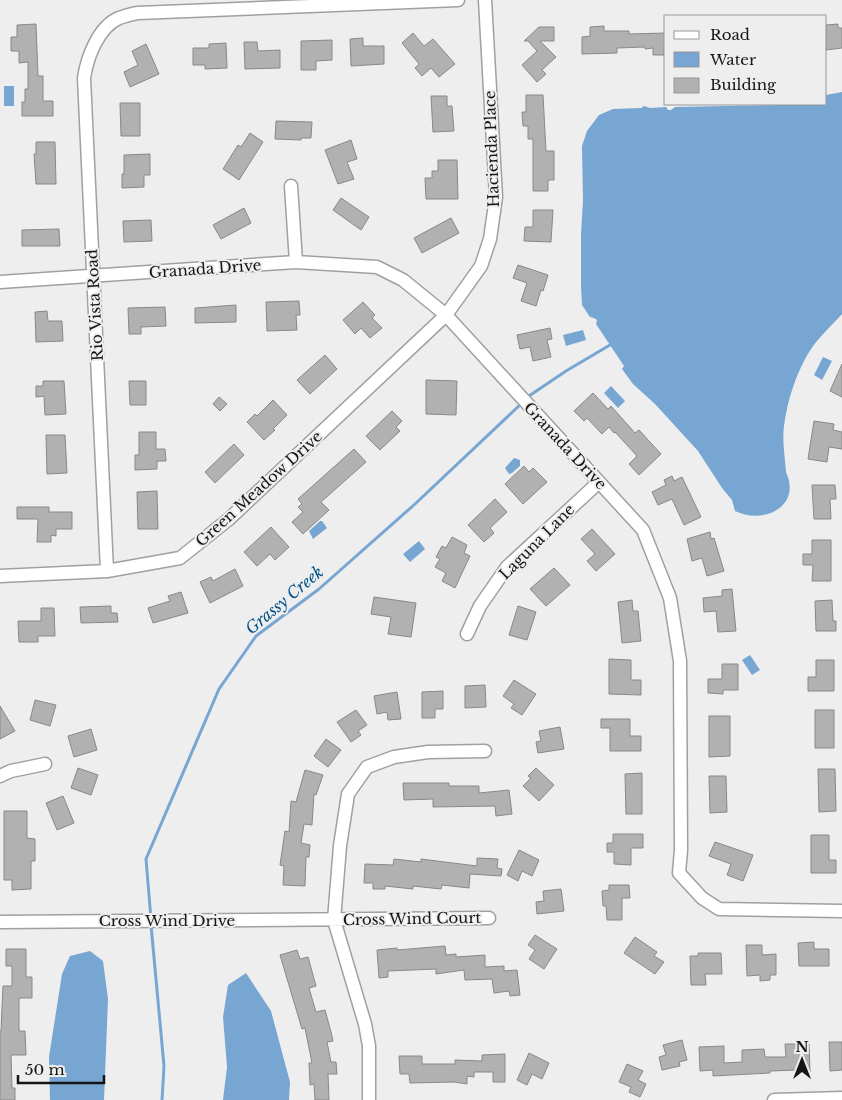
<svg xmlns="http://www.w3.org/2000/svg" width="842" height="1100" viewBox="0 0 842 1100" font-family="'Libre Baskerville',serif">
	<style>
		.water { fill: #77a6d2 }
		.lines { fill: none; stroke-linecap: round; stroke-linejoin: round }
		.stream { stroke: #77a6d2; stroke-width: 3 }
		.building { fill: #b1b1b2; stroke: #898889 }
		.minor-casing { stroke: #a0a0a1; stroke-width: 15 }
		.minor { stroke: #fff; stroke-width: 12 }
		.labels { text-anchor: middle; stroke-width: 4; stroke-linejoin: round; paint-order: stroke }
		.street-label { font-size: 15px; fill: #151516; stroke: #eeeeef }
		.water-label { font-size: 16px; font-style: italic; fill: #035389; stroke: #eeeeef }
	</style>
	<rect width="100%" height="100%" fill="#eeeeef"/>
	<path class="water" d="M4 86H14V106H4Z
		M842 92V314C831 326 820 336 811 349 797 370 787 401 784 426 782 441 785 457 786 472 802 507 763 525 735 511L732 500 722 488 698 451 655 404 633 384 622 369 624 366 596 324 597 320 594 318 590 317 582 305 581 286V234L583 201 582 146 587 131 599 115 613 109 641 108 644 106 650 108 666 107 668 110H671L675 107 826 104V95Z
		M583 330 586 340 566 346 563 335Z
		M823 357 832 361 822 380 814 375Z
		M611 386 625 401 618 408 604 393Z
		M514 458 520 460V466L512 473 509 474 505 468Z
		M320 521H322L327 528 313 539 309 531Z
		M419 541 425 549 410 562 403 554Z
		M750 655 760 670 752 675 742 660Z
		M90 951 103 961 108 999 104 1100H50L49 1057 62 974 70 956Z
		M246 973 271 1011 290 1082 289 1100H223L227 1067 223 1017 228 985Z"/>
	<g class="lines">
		<path class="stream" d="M526 398 566 371 610 345
			M151 919 146 859 219 689 256 636 319 589 415 504 522 403
			M151 925 164 1066 162 1100"/>
	</g>
	<path class="building" d="M36 24 38 76H43V101H53V116H22V102H25V89H28V62L19 63V51H11V37H17V25Z
		M838 24V28H842V48L826 50V25Z
		M604 26V31H629V34L666 33V47L664 48V55H653V48L645 49V47L617 48V53L582 54V37L590 36V27Z
		M539 27H554V41H540L556 57 542 70 546 74 537 82 522 65 537 51 528 41H524Z
		M413 33 424 46 433 39 455 64 439 77 431 68 422 76 415 68 419 64 402 43Z
		M363 38V46H384V64L351 66 350 39Z
		M332 40V60L316 61V70H301V41Z
		M244 42H257L258 51 280 50V68L245 69Z
		M226 43 227 68 205 69V65H193V48H209V44Z
		M146 44 159 74 130 87 124 72 138 65 132 51Z
		M526 95H543L546 151H554V180H548V191H533V139H528V126H523L522 112H526Z
		M431 96H447V106H452L454 131 433 132Z
		M120 103H140V136H121Z
		M276 121 312 122 311 138H301V140L275 139Z
		M250 133 263 142 239 180 223 169 238 145 241 147Z
		M351 140 357 159 347 162 354 179 338 184 325 150Z
		M36 142H55L56 184H36L34 154H36Z
		M150 154V175H144V187L122 188V174H124V155Z
		M438 160H457L458 199H426L425 178H432V171H438Z
		M341 198 369 217 361 230 333 210Z
		M244 208 251 223 221 239 213 225Z
		M533 210H553L551 242 524 241 525 227H533Z
		M451 218 459 233 422 253 414 238Z
		M151 220 152 241 124 242 123 221Z
		M59 229 60 246H22V230Z
		M518 265 548 275 543 291 541 290 536 306 521 301 527 283 513 278Z
		M299 301 300 315H296L297 330 267 331 266 302Z
		M363 302 375 315 372 318 382 328 370 338 361 328 355 334 343 320Z
		M236 305V322L195 323V308Z
		M165 307 166 326 141 327V334H129L128 308Z
		M47 311 48 321H62L63 341 36 342 35 312Z
		M550 328 552 339 547 340 551 357 533 361 530 347 520 349 517 335Z
		M325 355 337 369 310 394 297 380Z
		M842 364V397L830 391Z
		M426 380 457 381 456 415 426 414Z
		M43 381H64L66 414 45 415 44 396 36 397V386H43Z
		M129 381H146V405H130Z
		M593 393 608 409 611 406 635 433 639 430 661 454 639 475 629 464 637 456 615 432 614 433 609 427 602 434 587 418 584 421 574 411Z
		M219 397 227 404 220 411 213 404Z
		M273 400 287 415 273 429 275 430 264 440 247 422 255 414 257 416Z
		M392 411 402 421 396 427 400 431 380 450 366 436Z
		M814 421 834 424 833 430 842 432V449L829 447 827 462 808 459Z
		M139 432H156V449H165L166 461H157V469L135 470V455H139Z
		M46 435H65L67 473 47 474Z
		M234 444 244 455 215 483 205 472Z
		M354 449 366 462 321 502 329 510 303 534 292 522 303 512 298 507 302 504 298 499Z
		M524 466 529 472 533 468 547 482 523 504 505 484Z
		M672 476 674 481 682 477 701 517 684 525 672 499 658 505 652 492 666 485 664 480Z
		M812 485H835L836 499H830L831 519H814Z
		M157 491 158 529H138L137 492Z
		M495 499 507 512 490 528 494 533 484 542 468 525Z
		M17 507H49V512H72V529H56V536L51 535V542H37L38 519H17Z
		M271 527 289 547 275 560 270 554 257 566 244 552Z
		M592 529 615 554 596 571 587 561 595 554 581 539Z
		M710 532 711 539 714 538 724 571 707 576 702 558 692 561 687 539Z
		M452 537 467 545 464 553 470 556 455 588 442 581 446 573 435 567 440 559 436 557 442 546 446 548Z
		M812 540H831V581H812L813 565H803V554H812Z
		M554 568 570 585 546 606 530 589Z
		M235 569 243 586 210 603 200 582 211 577 213 581Z
		M732 589 736 631 718 632 716 611 704 612 703 598 722 596V590Z
		M181 592 188 613 153 623 148 608 170 601 168 596Z
		M374 597 416 603 411 637 388 634 391 617 371 614Z
		M632 600 633 611H638L641 641 622 643 618 602Z
		M832 600 833 621H836V631H816L815 601Z
		M111 606V613H117L118 622 81 623 80 607Z
		M518 606 536 612 527 640 509 635Z
		M41 608H54L55 636H38V642H19L18 621H41Z
		M609 659 631 660V680H641V695L609 694Z
		M816 660H834V691H808V677H816Z
		M722 664H738V690H723V694L708 693V679H722Z
		M514 680 536 694 522 715 511 708 514 704 503 696Z
		M485 685 486 707 465 708V686Z
		M443 691V709H435V718H422V692Z
		M397 692 401 719 388 720 387 712 377 714 374 696Z
		M35 700 56 705 50 726 30 720Z
		M0 706 15 731 0 739Z
		M356 710 367 725 358 731 361 735 351 742 337 722Z
		M815 710H834V748H815Z
		M709 716H730V756L709 757Z
		M601 719H630V736H641V751H610V728H601Z
		M560 727 564 749 538 753 536 742 541 741 539 731Z
		M91 729 97 750 74 757 68 736Z
		M326 739 341 750 328 767 314 756Z
		M78 768 98 775 91 795 71 788Z
		M536 768 554 785 539 801 523 786 531 778 528 776Z
		M818 769H835L836 811 819 812Z
		M305 770 323 775 316 795 314 794 312 825 304 824 301 843 310 845 309 857H306L305 886 283 885 284 866 280 865 285 831 289 832 291 801 296 802Z
		M642 773V814H626L625 774Z
		M709 776H726L727 812 710 813Z
		M403 783H449V786H479V793L509 790 512 814 496 816 495 806 433 807V799L404 800Z
		M63 796 74 823 57 830 46 803Z
		M4 811H27V838L35 839V861H31V889L12 890V880H4Z
		M613 834H643V848H631V865L614 864V852H607V843H613Z
		M811 835H829V860H836V873H811Z
		M715 842 753 855 743 881 727 875 731 864 709 856Z
		M519 850 539 860 532 876 522 871 518 881 507 875Z
		M477 858 498 859 497 868 502 869 501 876 470 874 469 888 442 885 441 889 413 886V889L385 886V889H373V883H364L365 864 393 865 394 859 421 862V859L477 866Z
		M609 885H629L630 898H622V920H607L606 906H603L602 891 609 890Z
		M561 889 564 911 537 914 536 902 544 901 543 891Z
		M535 935 557 949 544 969 529 959 535 950 528 945Z
		M635 937 657 952 654 956 664 962 655 974 624 953Z
		M814 942V949H829V966H799L798 943Z
		M746 945H762V955L776 954V975H770V980L760 981V975L747 976Z
		M445 946 446 955 456 954V957L485 955V967L504 966V971L517 970 520 995 510 996 509 991 494 993 492 979 465 980 464 970 436 974V969L388 971V977L379 978 377 950 397 948V950Z
		M6 949H26V977H32V998H19V1031H25L26 1055H11L12 1088H15V1100H0V1031H1L3 986H12V966H6Z
		M297 950 300 959 308 957 316 986 309 988 316 1012 325 1010 331 1032 333 1041 327 1042 331 1062H336L337 1074H328L329 1100H315L314 1084 310 1085 309 1063H312L305 1028 302 1029 280 955Z
		M698 953H721L722 974H705L706 985H691L690 956H698Z
		M682 1040 687 1060 679 1062 680 1066 662 1070 659 1057 666 1055 663 1045Z
		M829 1042H842V1070L830 1071Z
		M785 1044H809L810 1072H798L797 1070 770 1071V1073L713 1076V1070L700 1071 699 1047 724 1046V1063L742 1062V1050L764 1049 765 1057H786Z
		M529 1053 549 1063 542 1079 532 1074 527 1085 517 1080Z
		M505 1054V1082H493V1072H474V1077L467 1076V1084L454 1082 410 1083 409 1074H400L399 1056H422V1064H455V1060L482 1061V1055Z
		M627 1064 643 1071 638 1080 646 1084 640 1097 629 1092 631 1087 619 1082Z"/>
	<g class="lines">
		<defs>
			<path id="minor" d="M291 186 296 262
				M0 282 296 262 377 267 403 280 446 315 643 530 670 598 680 661 681 850 679 873 702 898 719 909 842 911
				M107 571 84 78C87 58 98 27 119 18 125 16 132 14 138 13L458 0
				M0 576 107 571 180 558 229 519 446 315 481 266 490 239 496 197 485 0
				M467 634 480 606 507 567 599 482
				M0 776 11 771 45 764
				M0 922 489 918
				M369 1100V1046L365 1024 334 920 340 846 348 794 367 767 394 757 428 752 485 751
				M774 1100 842 1098"/>
		</defs>
		<use href="#minor" class="minor-casing"/>
		<use href="#minor" class="minor"/>
	</g>
	<g class="labels">
		<g class="street-label">
			<text transform="translate(492 149) rotate(-92)" y="5">Hacienda Place</text>
			<text transform="translate(205 269) rotate(-4)" y="5">Granada Drive</text>
			<text transform="translate(95 305) rotate(-93)" y="5">Rio Vista Road</text>
			<text transform="translate(565 446) rotate(47)" y="5">Granada Drive</text>
			<text transform="translate(259 489) rotate(-42)" y="5">Green Meadow Drive</text>
			<text transform="translate(537 542) rotate(-45)" y="5">Laguna Lane</text>
			<text transform="translate(412 919) rotate(-1)" y="5">Cross Wind Court</text>
			<text x="167" y="926">Cross Wind Drive</text>
		</g>
		<g class="water-label">
			<text transform="translate(284 600) rotate(-40)" y="6">Grassy Creek</text>
		</g>
	</g>
	<rect x="664" y="15" width="162" height="90" fill="#eeeeef" stroke="#979798"/>
	<rect x="674" y="31" width="25" height="8" fill="#ffffff" stroke="#979798"/>
	<text x="710" y="40" font-size="15" fill="#151516">Road</text>
	<rect x="674" y="52" width="25" height="15" fill="#77a6d2" stroke="#979798"/>
	<text x="710" y="65" font-size="15" fill="#151516">Water</text>
	<rect x="674" y="78" width="25" height="15" fill="#b1b1b2" stroke="#979798"/>
	<text x="710" y="90" font-size="15" fill="#151516">Building</text>
	<g transform="translate(802 1060)" stroke="#eeeeef" stroke-width="4" paint-order="stroke">
	<path d="M0-4L9 19L0 12L-9 19Z" fill="#151516"/>
	<text y="-8" font-size="14" font-weight="bold" text-anchor="middle" fill="#151516">N</text>
	</g>
	<path d="M18 1075v8h86v-8" fill="none" stroke="#151516" stroke-width="2.5"/>
	<text x="25" y="1075" font-size="15" fill="#151516" stroke="#eeeeef" stroke-width="4" paint-order="stroke">50 m</text>
</svg>
